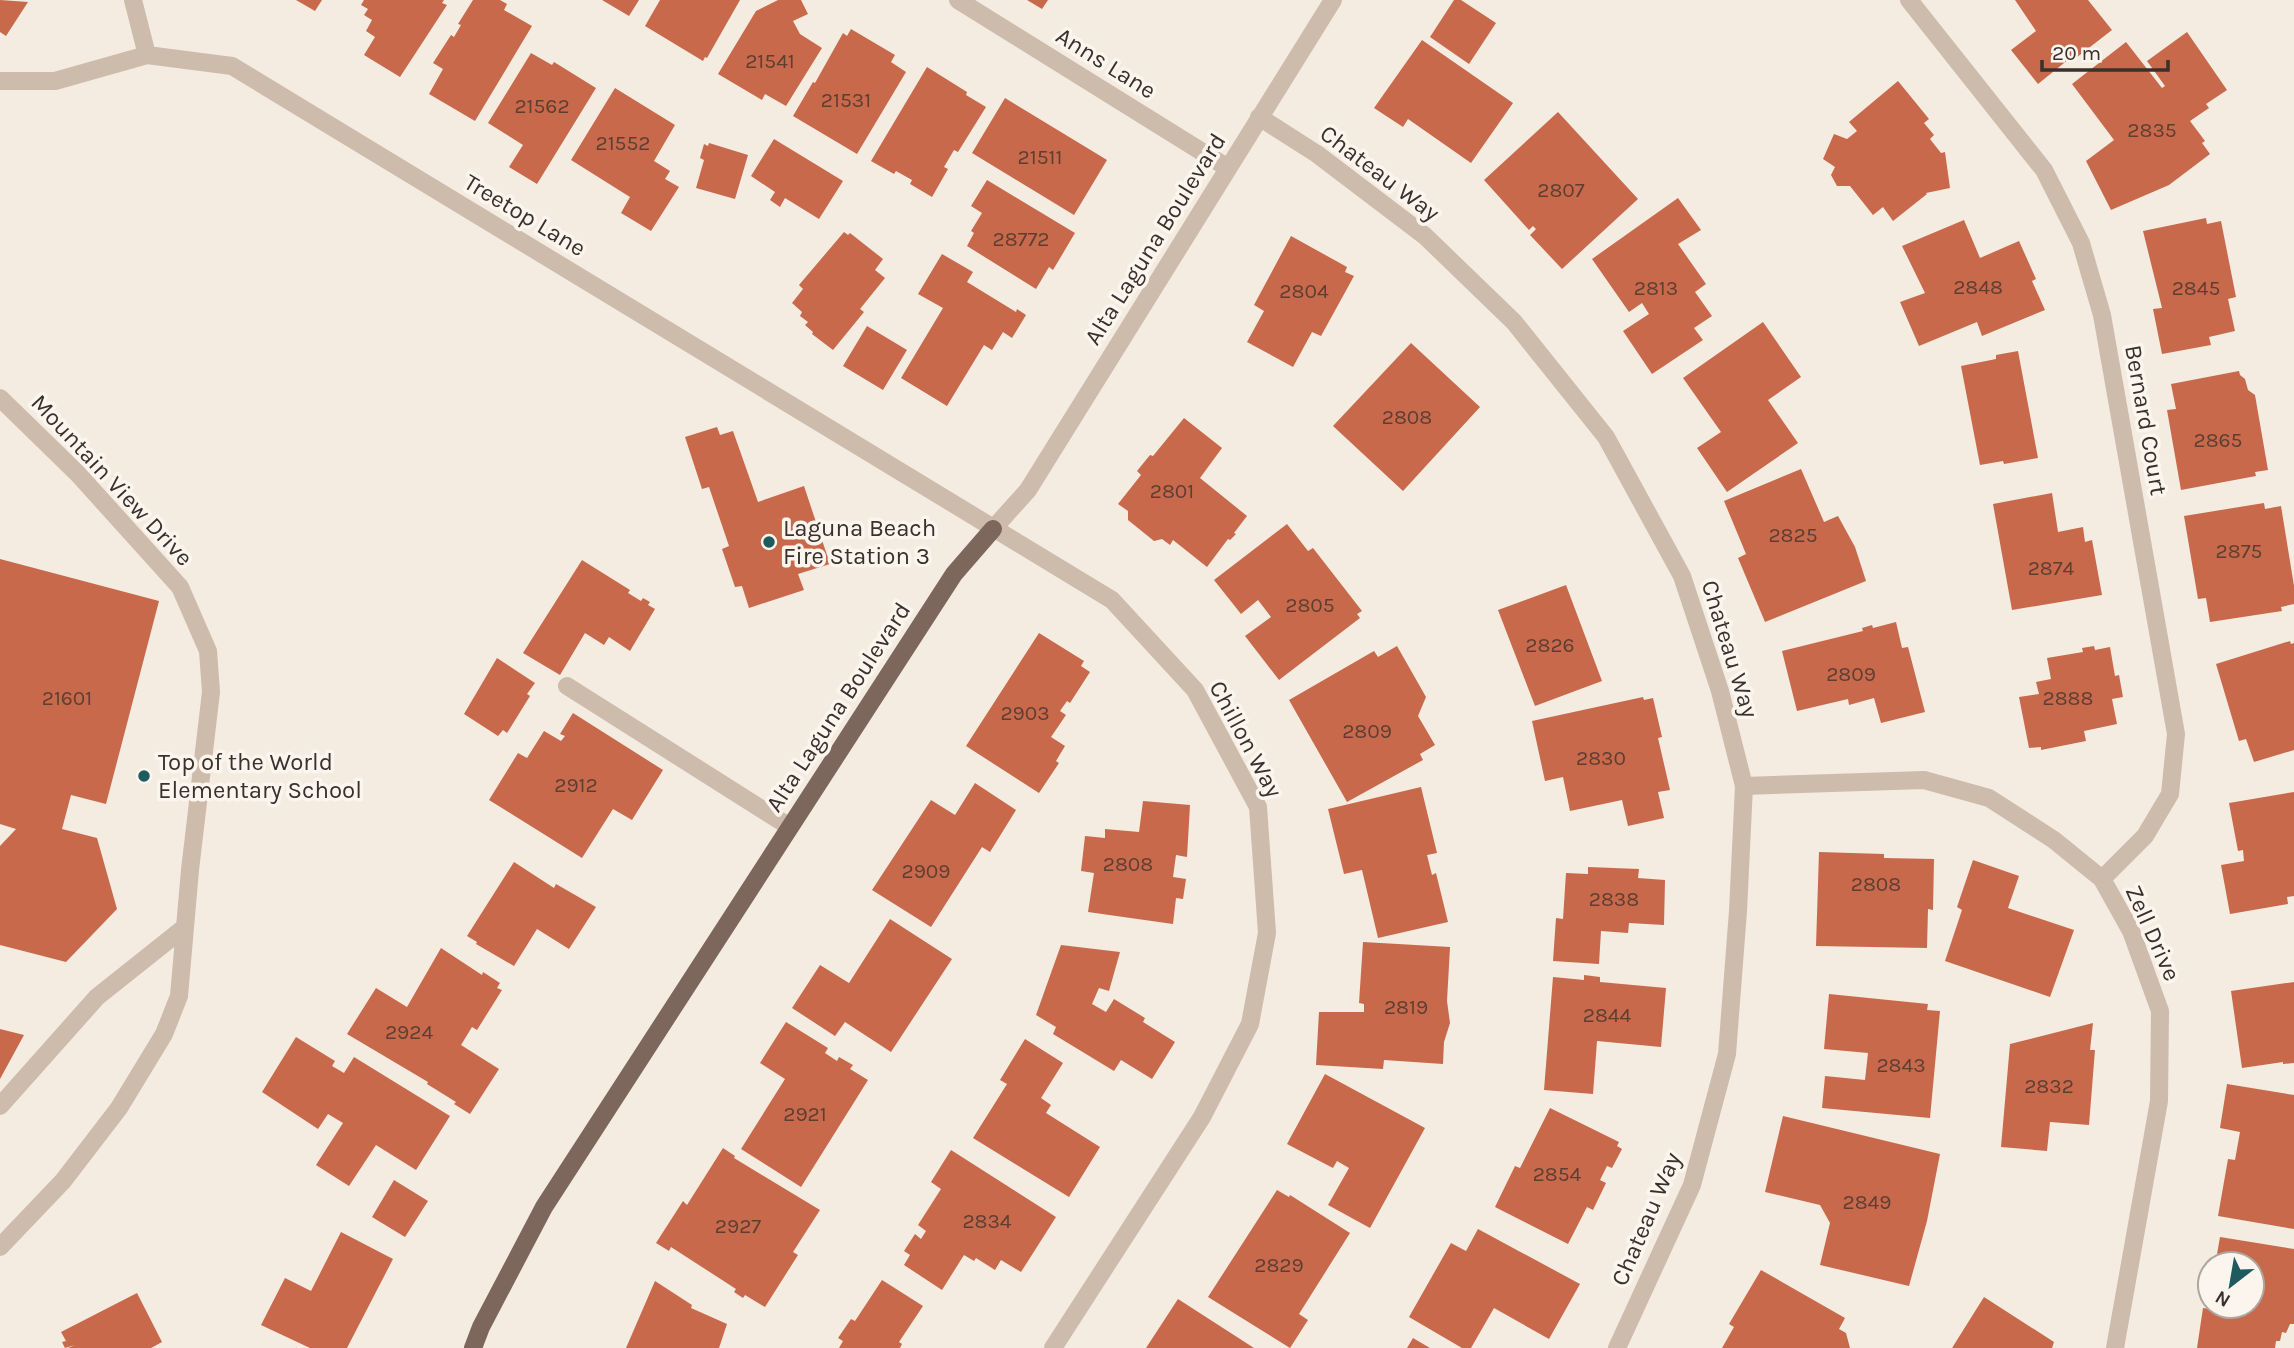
<svg xmlns="http://www.w3.org/2000/svg" width="2294" height="1348" viewBox="0 0 2294 1348" font-family="Karla,sans-serif">
	<style>
		.building { fill: #c8694b }
		.lines { fill: none; stroke-linecap: round; stroke-linejoin: round }
		.minor { stroke: #cdbbac; stroke-width: 18 }
		.major { stroke: #7d675c; stroke-width: 18 }
		.poi-dot { fill: #1f5a5e; stroke: #fbf5ee; stroke-width: 2.5 }
		.labels { text-anchor: middle; stroke-width: 7; stroke-linejoin: round; paint-order: stroke }
		.number-label { font-size: 21px; fill: #5e3e33 }
		.street-label { font-size: 24px; fill: #3b302b; stroke: #fbf5ee }
		.poi-label { font-size: 24px; fill: #3b302b; stroke: #fbf5ee; text-anchor: start }
	</style>
	<rect width="100%" height="100%" fill="#f4ebe1"/>
	<path class="building" d="M0 0 28 2 6 36 0 32Z
		M296 0H322L315 11Z
		M364 0H444L442 3 447 5 400 77 364 55 375 37 366 31 372 20 364 15 368 9 361 5Z
		M473 0H500L507 4 504 10 532 26 475 121 429 94 443 69 433 63 451 35 454 37 461 25 458 24Z
		M602 0H639L629 16Z
		M660 0H740L707 58 705 57 703 61 645 26Z
		M778 0H801L808 14 793 21 800 34 822 48 786 106 765 94 762 100 718 74 756 11Z
		M1027 0H1048L1042 9Z
		M1454 0H1461L1496 23 1469 64 1430 37Z
		M2015 0H2088L2112 30 2072 61 2069 59 2038 84 2011 50 2036 31Z
		M851 29 895 55 891 62 906 72 857 154 793 116 813 82 815 83 843 33 847 36Z
		M2187 32 2227 90 2206 104 2209 108 2190 121 2205 141 2202 143 2210 154 2169 185 2111 210 2086 161 2114 140 2072 84 2126 42 2162 88 2165 86 2147 61Z
		M1422 40 1513 103 1471 163 1408 119 1403 127 1374 108Z
		M531 53 552 65 554 62 596 88 537 184 509 167 523 145 488 123Z
		M927 67 967 92 966 95 986 107 958 152 954 150 944 167 948 169 932 197 910 184 912 180 896 171 894 174 871 161Z
		M1898 81 1929 119 1924 123 1934 135 1930 139 1941 153 1945 152 1950 188 1926 193 1927 194 1893 221 1883 207 1873 215 1850 186H1837L1831 175 1835 167 1823 159 1834 134 1847 139 1857 131 1849 122Z
		M615 88 675 125 654 161 670 171 665 179 679 187 651 231 621 213 630 197 571 160Z
		M1005 98 1107 160 1074 215 972 153Z
		M1558 112 1638 199 1562 269 1530 235 1536 229 1533 226 1529 230 1484 180Z
		M774 139 843 181 819 219 785 198 780 207 770 200 775 192 751 176Z
		M709 143 748 155 735 199 696 188 704 160 700 158 704 144 708 146Z
		M987 180 1075 233 1053 270 1049 267 1036 289 967 246 974 233 971 231 982 213 971 206Z
		M1678 198 1701 230 1678 244 1706 284 1695 292 1712 316 1694 328 1703 340 1652 374 1623 331 1649 314 1642 303 1629 312 1592 259Z
		M2206 218 2207 224 2221 221 2236 297 2228 299 2235 331 2209 337 2211 345 2162 354 2153 309 2162 308 2143 231Z
		M1964 220 1980 258 2019 241 2036 279 2032 281 2045 310 1982 336 1977 322 1919 346 1900 302 1925 293 1902 246Z
		M844 232 848 235 850 233 883 259 875 270 885 278 860 309 864 312 833 350 812 334 813 332 805 325 808 322 800 316 802 312 792 303 803 289 799 285Z
		M1291 236 1347 267 1345 272 1354 276 1321 336 1312 332 1293 367 1247 342 1264 311 1254 305Z
		M942 254 973 272 967 282 1016 312 1017 309 1026 315 1012 338 1003 332 992 350 984 345 947 406 901 378 943 308 918 294Z
		M1763 322 1801 377 1768 400 1798 443 1727 492 1697 448 1721 432 1683 378Z
		M867 326 907 350 883 390 843 366Z
		M1411 343 1480 407 1403 491 1333 426Z
		M2018 351 2038 458 2004 464 2003 461 1980 465 1961 366 1996 359V355Z
		M2239 371 2240 375 2245 379 2248 390 2255 395 2268 470 2255 472 2256 476 2181 490 2167 410 2176 409 2171 384Z
		M1184 418 1222 448 1200 478 1247 516 1234 533 1236 534 1230 540 1228 539 1207 567 1173 540 1170 545 1162 539 1154 541 1128 520V511L1118 504 1141 475 1137 471 1150 455 1153 456Z
		M717 427 720 435 733 431 758 502 804 486 830 564 798 574 804 590 749 608 742 586 735 587 722 549 729 546 709 487 702 489 685 437Z
		M1801 469 1824 522 1838 516 1855 547 1866 581 1765 622 1738 558 1746 554 1724 501Z
		M2052 493 2058 532 2083 527 2085 542 2092 540 2102 595 2012 610 1993 504Z
		M2264 503 2265 509 2281 506 2294 586V604L2281 607 2282 611 2210 622 2206 598 2198 599 2184 516Z
		M1287 524 1308 551 1313 548 1362 611 1357 614 1360 618 1279 680 1245 636 1271 617 1258 600 1241 614 1214 580Z
		M0 559 159 601 106 804 71 795 62 829 97 838 117 909 66 962 0 945V846L16 829 0 824Z
		M582 560 630 590 628 593 641 601 643 598 650 602 648 605 655 609 630 651 609 637 604 645 585 633 560 675 523 653Z
		M1566 585 1602 681 1535 706 1498 610Z
		M1896 622 1902 648 1908 647 1925 712 1881 723 1874 698 1849 705 1848 699 1797 711 1782 651 1863 631 1862 628 1872 625 1873 628Z
		M1039 633 1084 661 1081 666 1090 672 1070 703 1067 701 1060 711 1066 715 1051 737 1065 746 1056 761 1059 763 1039 793 966 746Z
		M2290 641 2291 644 2294 643V750L2254 762 2246 739 2239 741 2216 664Z
		M1397 646 1426 697 1418 716 1435 745 1420 754 1423 760 1347 802 1289 700 1374 651 1378 657Z
		M2094 646 2095 650 2110 647 2115 676 2119 675 2123 697 2112 699 2117 724 2084 731 2086 741 2041 750V747L2029 748 2019 697 2039 694 2036 682 2051 679 2047 658 2083 652 2082 648Z
		M497 658 535 683 527 694 530 696 507 733 503 730 498 736 464 714Z
		M1643 697 1644 700 1653 698 1662 737 1658 738 1670 790 1658 792 1664 818 1628 826 1622 800 1570 811 1563 777 1545 781 1532 721Z
		M573 713 663 770 632 820 613 809 582 858 489 800 518 753 527 758 544 731 561 741 565 736 560 734Z
		M975 783 1016 810 990 852 982 847 931 927 872 890 931 800 955 815Z
		M1421 787 1437 853 1427 855 1432 875 1436 873 1448 922 1378 938 1362 870 1344 874 1328 809Z
		M2294 792V896L2287 897 2288 904 2230 914 2221 865 2244 861 2243 850 2238 851 2229 803Z
		M1143 801 1190 805 1187 857 1176 855 1173 877 1186 879 1183 899 1176 898 1173 924 1088 912 1094 873 1081 871 1085 836 1105 838V829L1139 832Z
		M1819 852 1884 854V858L1934 859 1933 910 1928 909 1927 948 1816 946Z
		M1973 860 2019 876 2008 908 2074 930 2050 997 1945 961 1962 910 1957 907Z
		M514 862 554 888 556 884 596 907 569 949 537 929 514 966 476 944 477 942 467 936Z
		M1588 867 1639 869 1638 878 1665 880 1664 925 1629 923 1628 933 1601 931 1599 964 1553 961 1556 918 1563 919 1566 873 1588 874Z
		M890 919 952 959 891 1052 845 1022 835 1036 792 1008 820 965 849 983Z
		M1363 942 1450 947 1447 1001 1450 1023 1444 1042 1443 1064 1384 1060 1383 1069 1316 1065 1319 1012H1364V1004L1359 1003Z
		M1061 945 1120 952 1109 991 1099 988 1092 1004 1106 1012 1114 999 1145 1018 1143 1022 1175 1042 1152 1079 1121 1060 1114 1071 1053 1034 1056 1027 1036 1015Z
		M441 948 482 975 483 972 500 983 497 988 502 990 477 1030 472 1027 461 1045 499 1069 470 1114 454 1104 456 1102 427 1084 428 1082 347 1034 376 988 407 1007Z
		M1584 975 1600 977V982L1666 988 1661 1047 1597 1041 1593 1094 1544 1090 1553 977 1584 980Z
		M2294 982V1063L2283 1064V1062L2242 1068 2231 991Z
		M1829 994 1928 1004 1927 1010 1940 1011 1930 1118 1822 1108 1825 1076 1865 1080 1868 1053 1824 1049Z
		M786 1022 828 1048 825 1053 837 1061 839 1057 853 1065 850 1069 868 1080 801 1187 741 1149 785 1079 760 1063Z
		M2093 1023 2090 1050H2095L2089 1125 2050 1122 2047 1151 2001 1147 2010 1044Z
		M0 1029 24 1035 0 1079Z
		M296 1037 335 1061 332 1066 344 1073 354 1057 450 1116 416 1170 376 1145 349 1186 316 1165 343 1123 328 1114 318 1129 262 1092Z
		M1025 1039 1063 1063 1041 1098 1051 1105 1046 1113 1100 1147 1069 1197 973 1138 1007 1084 1000 1080Z
		M1325 1074 1425 1128 1370 1228 1328 1205 1349 1168 1337 1161 1333 1168 1287 1144Z
		M2227 1084 2294 1095V1229L2218 1216 2228 1159 2235 1160 2240 1132 2220 1128Z
		M1550 1108 1619 1142 1617 1146 1622 1149 1612 1168 1607 1166 1600 1180 1606 1183 1593 1210 1587 1207 1568 1244 1495 1207 1515 1166 1520 1168Z
		M1783 1116 1940 1154 1927 1221 1909 1286 1820 1265 1830 1223 1820 1205 1765 1192Z
		M723 1148 735 1156 734 1158 820 1210 793 1252 798 1255 765 1307 745 1295 743 1298 734 1292 736 1289 671 1247 669 1251 656 1243 683 1201 687 1205Z
		M951 1150 1056 1217 1021 1272 1001 1260 995 1270 976 1258 974 1261 964 1255 942 1290 904 1265 910 1255 904 1251 915 1234 921 1239 926 1231 918 1225 941 1189 931 1182Z
		M394 1180 428 1201 405 1237 372 1217Z
		M1277 1190 1289 1197 1290 1195 1350 1233 1299 1314 1308 1320 1290 1348 1208 1297Z
		M1478 1229 1580 1284 1549 1339 1494 1308 1471 1348H1462L1409 1317 1451 1243 1466 1251Z
		M341 1232 393 1259 347 1348H310L261 1325 285 1278 311 1291Z
		M2220 1237 2294 1249V1324H2290L2286 1333 2282 1332 2280 1341H2276L2275 1348H2197L2203 1308 2211 1309V1306H2252V1264H2211V1259L2216 1260Z
		M1761 1270 1845 1318 1839 1329 1846 1333 1850 1348H1722L1734 1327 1729 1324Z
		M882 1280 923 1306 899 1342 902 1344 900 1348H839L843 1341 838 1338 851 1319 855 1321Z
		M655 1281 692 1305 691 1308 727 1324 719 1348H626Z
		M137 1293 162 1342 151 1348H68L75 1345 65 1348 62 1342 66 1341 61 1332Z
		M1984 1297 2054 1342 2052 1348H1952Z
		M1178 1299 1254 1348H1146Z
		M1413 1338 1430 1348H1407Z"/>
	<g class="lines">
		<path class="minor" d="M133 0 147 55
			M958 0 1228 168
			M1909 0 2044 170 2081 243 2102 315 2176 734 2170 794 2145 836 2102 879
			M0 81H55L147 55 232 66 1112 600 1195 690 1258 807 1267 933 1250 1024 1202 1117 1053 1348
			M1259 117 1317 154 1425 236 1514 322 1606 437 1682 576 1720 691 1744 786 1738 911 1727 1054 1692 1185 1617 1348
			M0 398 78 474 180 587 208 651 211 692 190 870 179 996 164 1034 119 1108 63 1181 0 1247
			M993 529 1028 490 1333 0
			M567 686 790 827
			M1744 786 1924 780 1989 798 2054 840 2102 879 2131 931 2160 1011 2159 1101 2115 1348
			M0 1106 97 997 185 927"/>
		<path class="major" d="M473 1348 481 1327 544 1207 954 574 993 529"/>
	</g>
	<g class="poi-dot">
		<circle cx="769" cy="542" r="7"/>
		<circle cx="144" cy="776" r="7"/>
	</g>
	<g class="labels">
		<g class="number-label">
			<text x="770" y="68">21541</text>
			<text x="846" y="107">21531</text>
			<text x="542" y="113">21562</text>
			<text x="2152" y="137">2835</text>
			<text x="623" y="150">21552</text>
			<text x="1040" y="164">21511</text>
			<text x="1561" y="197">2807</text>
			<text x="1021" y="246">28772</text>
			<text x="1978" y="294">2848</text>
			<text x="1656" y="295">2813</text>
			<text x="2196" y="295">2845</text>
			<text x="1304" y="298">2804</text>
			<text x="1407" y="424">2808</text>
			<text x="2218" y="447">2865</text>
			<text x="1172" y="498">2801</text>
			<text x="1793" y="542">2825</text>
			<text x="2239" y="558">2875</text>
			<text x="2051" y="575">2874</text>
			<text x="1310" y="612">2805</text>
			<text x="1550" y="652">2826</text>
			<text x="1851" y="681">2809</text>
			<text x="67" y="705">21601</text>
			<text x="2068" y="705">2888</text>
			<text x="1025" y="720">2903</text>
			<text x="1367" y="738">2809</text>
			<text x="1601" y="765">2830</text>
			<text x="576" y="792">2912</text>
			<text x="1128" y="871">2808</text>
			<text x="926" y="878">2909</text>
			<text x="1876" y="891">2808</text>
			<text x="1614" y="906">2838</text>
			<text x="1406" y="1014">2819</text>
			<text x="1607" y="1022">2844</text>
			<text x="409" y="1039">2924</text>
			<text x="1901" y="1072">2843</text>
			<text x="2049" y="1093">2832</text>
			<text x="805" y="1121">2921</text>
			<text x="1557" y="1181">2854</text>
			<text x="1867" y="1209">2849</text>
			<text x="987" y="1228">2834</text>
			<text x="738" y="1233">2927</text>
			<text x="1279" y="1272">2829</text>
		</g>
		<g class="street-label">
			<text transform="translate(1106 63) rotate(32)" y="8">Anns Lane</text>
			<text transform="translate(1380 173) rotate(37)" y="8">Chateau Way</text>
			<text transform="translate(525 215) rotate(31)" y="8">Treetop Lane</text>
			<text transform="translate(1155 239) rotate(-58)" y="8">Alta Laguna Boulevard</text>
			<text transform="translate(2146 420) rotate(80)" y="8">Bernard Court</text>
			<text transform="translate(112 480) rotate(47)" y="8">Mountain View Drive</text>
			<text transform="translate(1730 649) rotate(73)" y="8">Chateau Way</text>
			<text transform="translate(838 707) rotate(-57)" y="8">Alta Laguna Boulevard</text>
			<text transform="translate(1246 739) rotate(62)" y="8">Chillon Way</text>
			<text transform="translate(2153 933) rotate(66)" y="8">Zell Drive</text>
			<text transform="translate(1646 1219) rotate(-67)" y="8">Chateau Way</text>
		</g>
		<g class="poi-label">
			<text x="783" y="536">Laguna Beach<tspan x="783" dy="28">Fire Station 3</tspan></text>
			<text x="158" y="770">Top of the World<tspan x="158" dy="28">Elementary School</tspan></text>
		</g>
	</g>
	<g transform="translate(2231 1285) rotate(211)"><circle r="33" fill="#fbf5ee" stroke="#aea6a0" stroke-width="2"/>
	<path d="M0-5L12 26L0 18L-12 26Z" fill="#1f5a5e"/>
	<text y="-10" font-size="19" font-weight="bold" text-anchor="middle" fill="#3b302b">N</text>
	</g>
	<path d="M2042 60v10h126v-10" fill="none" stroke="#3b302b" stroke-width="3.5"/>
	<text x="2052" y="60" font-size="21" fill="#3b302b" stroke="#fbf5ee" stroke-width="5" paint-order="stroke">20 m</text>
</svg>
